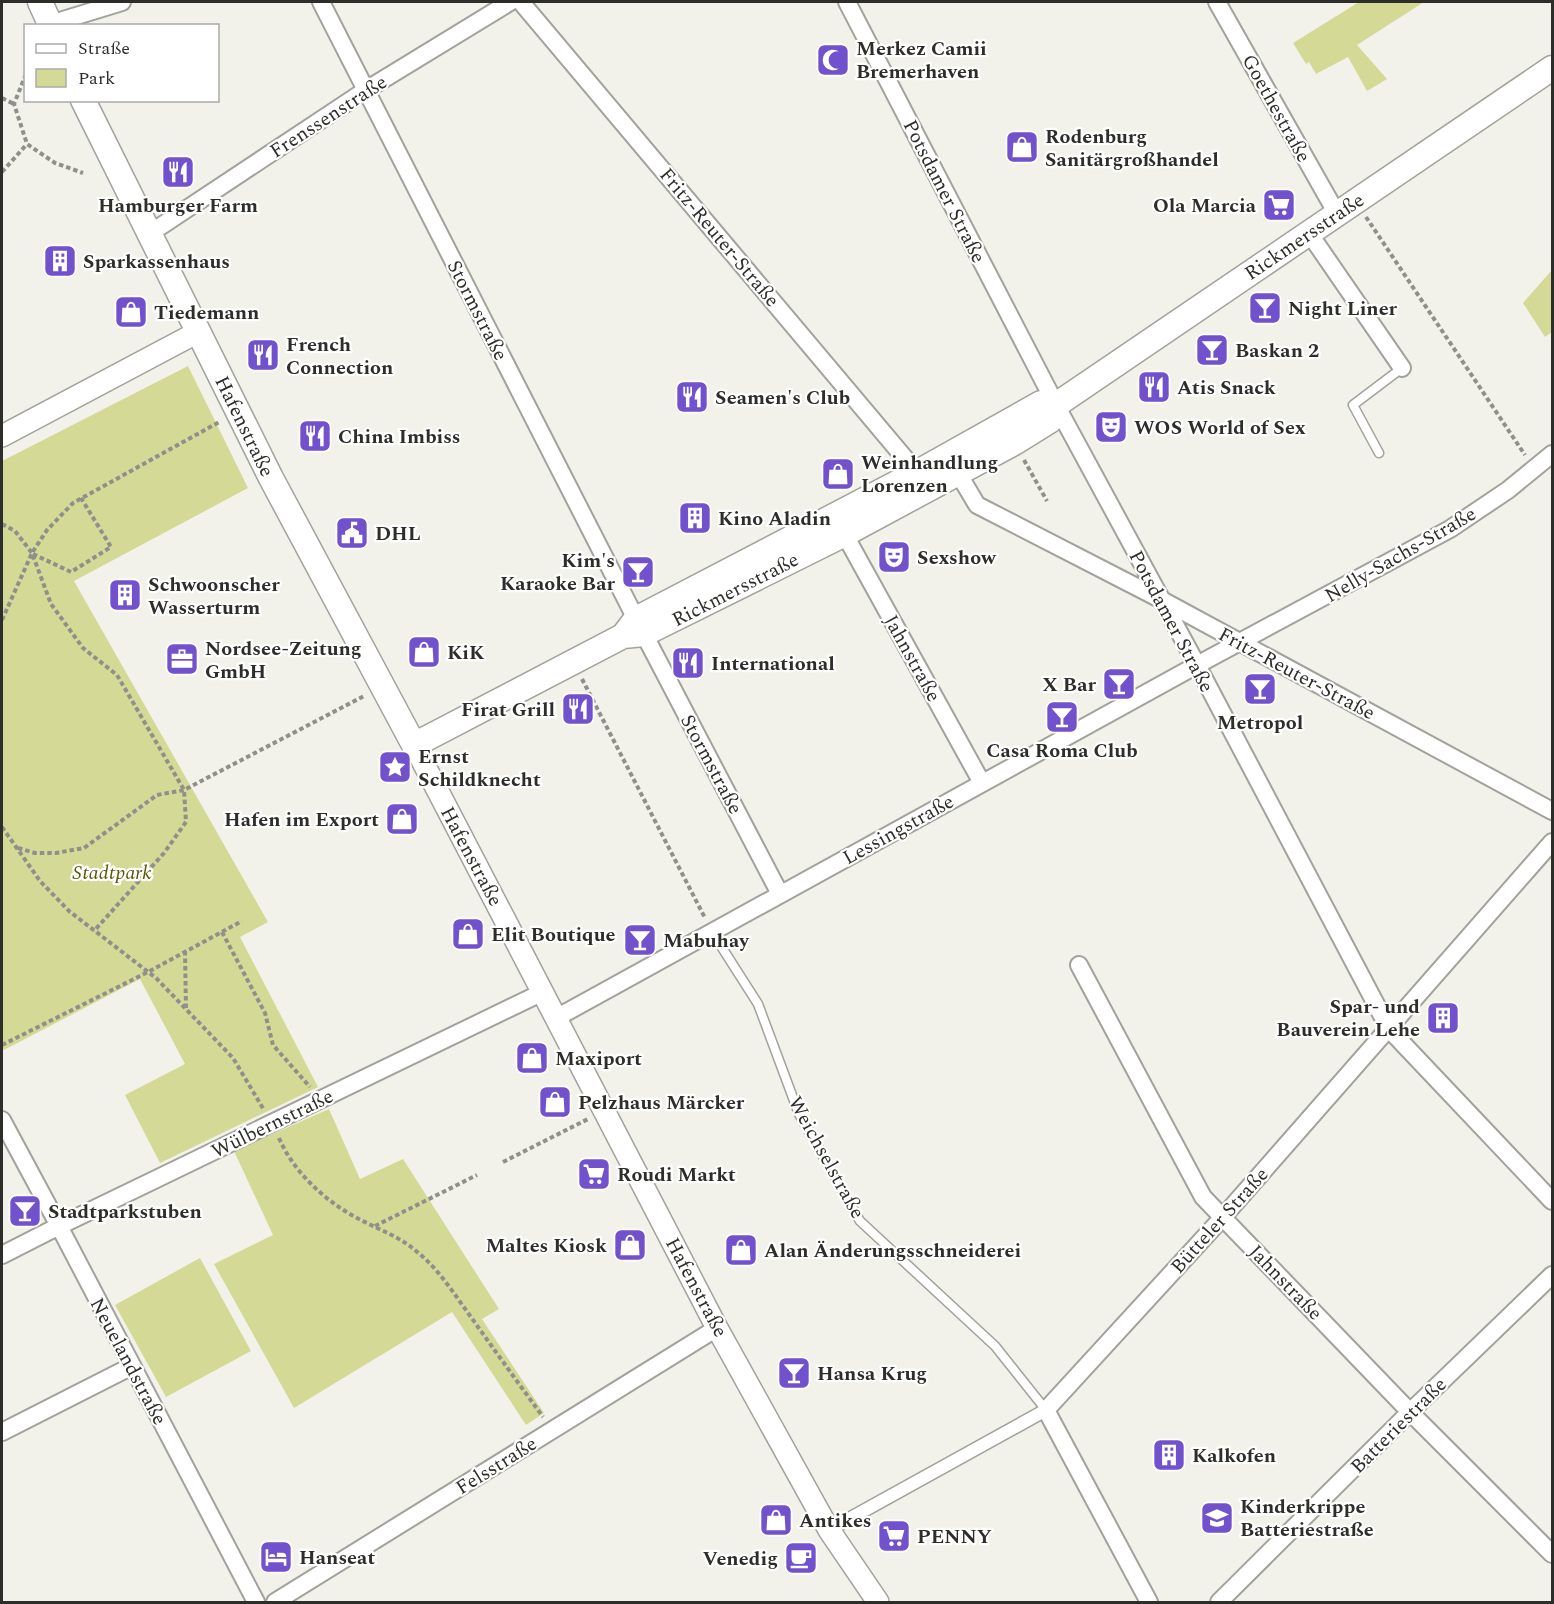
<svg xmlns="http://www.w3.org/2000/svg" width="1554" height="1604" viewBox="0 0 1554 1604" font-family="Spectral,serif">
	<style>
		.green { fill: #d5d996 }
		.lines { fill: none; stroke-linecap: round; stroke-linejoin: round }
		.service-casing { stroke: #a1a29b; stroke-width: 11 }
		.pedestrian-casing { stroke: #a1a29b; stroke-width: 15 }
		.minor-casing { stroke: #a1a29b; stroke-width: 20 }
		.tertiary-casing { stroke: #a1a29b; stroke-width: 24 }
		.secondary-casing { stroke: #a1a29b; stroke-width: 27 }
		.path { stroke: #90908b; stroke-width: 4; stroke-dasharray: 4.5 3; stroke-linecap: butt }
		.service { stroke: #fff; stroke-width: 8 }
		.pedestrian { stroke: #fff; stroke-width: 12 }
		.minor { stroke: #fff; stroke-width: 16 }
		.tertiary { stroke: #fff; stroke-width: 21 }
		.secondary { stroke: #fff; stroke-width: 24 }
		.labels { text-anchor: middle; stroke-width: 4.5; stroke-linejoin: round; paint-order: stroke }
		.poi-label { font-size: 20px; font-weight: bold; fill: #2d2d2a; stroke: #fff; text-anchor: start }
		.street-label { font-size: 20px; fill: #2d2d2a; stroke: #fff }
		.park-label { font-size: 20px; font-style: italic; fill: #575905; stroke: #fff }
	</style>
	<rect width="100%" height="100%" fill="#f2f2eb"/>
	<path class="green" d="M1359 2H1424L1357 45 1387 79 1367 91 1348 57 1316 74 1309 62 1306 64 1293 43Z
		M1552 270V332L1545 337 1523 303Z
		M188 366 248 488 74 581 268 922 240 937 318 1087 160 1163 125 1095 185 1064 140 979 2 1051V461Z
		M329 1109 360 1179 403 1159 499 1309 482 1319 544 1413 526 1425 452 1312 294 1408 214 1264 273 1235 234 1151Z
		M200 1258 251 1351 166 1397 115 1305Z"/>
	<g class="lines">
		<defs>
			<path id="service" d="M1379 453 1353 405 1402 368
				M712 932 758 1004 799 1114 860 1221 995 1346 1046 1410"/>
			<path id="pedestrian" d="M829 1530 1046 1410"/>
			<path id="minor" d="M321 2 636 619
				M521 2 924 481
				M847 2 1056 405 1197 665 1389 1029 1552 1201
				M1217 2 1337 214
				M50 24 122 2
				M1309 233 1402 368
				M149 234 366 90 510 2
				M958 473 977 505 1160 599 1552 811
				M840 526 982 783
				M644 634 780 894
				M1079 965 1203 1197 1410 1412 1552 1554
				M556 1018 1197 665 1450 529 1508 490 1552 454
				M2 1120 59 1226 256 1602
				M2 1255 59 1226 543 992
				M2 1432 132 1366
				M275 1602 717 1328
				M1149 1602 1046 1410 1223 1217 1552 842
				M1219 1602 1410 1412 1552 1275"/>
			<path id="tertiary" d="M2 436 198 332
				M414 745 717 1328 829 1530 878 1602"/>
			<path id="secondary" d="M40 2 51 26
				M83 100 271 478 414 745 623 636 644 634 845 534 1014 443 1051 420 1056 405 1552 68
				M623 636 636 619 918 472 1041 403 1056 405"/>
		</defs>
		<use href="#service" class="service-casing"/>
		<use href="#pedestrian" class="pedestrian-casing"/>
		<use href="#minor" class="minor-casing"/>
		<use href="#tertiary" class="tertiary-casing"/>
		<use href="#secondary" class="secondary-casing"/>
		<path class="path" d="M26 74 14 104 27 144 55 163 83 173
			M2 98 14 104
			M2 172 27 144
			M1366 217 1525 455
			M1024 460 1047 501
			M2 524 15 531 32 553 51 604 83 648 117 675 184 790 186 822 164 853 94 931
			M33 554 71 572 111 547 81 498
			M2 620 32 553 47 530 73 503 221 421
			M582 679 705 918
			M2 827 40 881 69 911 156 978 233 1058 264 1110
			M18 848 35 853H56L84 848 157 795 184 790 364 696
			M222 932 265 1013 273 1045 310 1087
			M185 951 186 1008
			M2 1045 148 972 242 921
			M279 1138C294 1173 327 1203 361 1220 380 1230 400 1237 416 1251 439 1269 454 1294 471 1317 495 1351 519 1384 543 1417
			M503 1162 588 1119
			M375 1226 477 1175"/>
		<use href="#service" class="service"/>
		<use href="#pedestrian" class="pedestrian"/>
		<use href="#minor" class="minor"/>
		<use href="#tertiary" class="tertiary"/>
		<use href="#secondary" class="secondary"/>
	</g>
	<defs>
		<symbol id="mosque-square" viewBox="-11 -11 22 22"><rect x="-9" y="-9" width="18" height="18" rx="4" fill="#7252cc" stroke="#fff"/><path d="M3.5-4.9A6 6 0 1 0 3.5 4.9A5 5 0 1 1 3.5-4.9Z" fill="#fff"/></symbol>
		<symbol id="shop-square" viewBox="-11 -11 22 22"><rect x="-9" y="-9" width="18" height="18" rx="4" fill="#7252cc" stroke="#fff"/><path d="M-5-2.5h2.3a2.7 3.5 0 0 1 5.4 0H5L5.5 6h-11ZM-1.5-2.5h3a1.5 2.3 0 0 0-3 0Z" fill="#fff"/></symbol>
		<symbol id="restaurant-square" viewBox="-11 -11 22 22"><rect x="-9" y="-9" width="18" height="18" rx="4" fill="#7252cc" stroke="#fff"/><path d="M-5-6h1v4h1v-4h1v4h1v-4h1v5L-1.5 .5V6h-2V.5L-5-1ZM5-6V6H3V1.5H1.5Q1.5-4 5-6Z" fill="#fff"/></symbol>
		<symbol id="supermarket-square" viewBox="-11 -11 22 22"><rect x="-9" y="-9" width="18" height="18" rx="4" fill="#7252cc" stroke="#fff"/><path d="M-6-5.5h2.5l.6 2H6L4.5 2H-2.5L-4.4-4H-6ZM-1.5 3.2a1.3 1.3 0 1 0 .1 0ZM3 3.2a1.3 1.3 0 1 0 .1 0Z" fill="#fff"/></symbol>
		<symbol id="building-square" viewBox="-11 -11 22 22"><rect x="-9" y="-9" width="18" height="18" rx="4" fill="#7252cc" stroke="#fff"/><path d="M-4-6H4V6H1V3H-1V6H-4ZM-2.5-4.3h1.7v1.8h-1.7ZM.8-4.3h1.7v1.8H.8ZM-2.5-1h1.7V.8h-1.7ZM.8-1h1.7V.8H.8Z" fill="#fff"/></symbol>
		<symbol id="bar-square" viewBox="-11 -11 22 22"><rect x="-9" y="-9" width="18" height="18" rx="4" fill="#7252cc" stroke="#fff"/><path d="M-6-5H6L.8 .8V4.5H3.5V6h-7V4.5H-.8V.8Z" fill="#fff"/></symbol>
		<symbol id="theatre-square" viewBox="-11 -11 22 22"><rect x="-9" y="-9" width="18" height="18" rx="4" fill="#7252cc" stroke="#fff"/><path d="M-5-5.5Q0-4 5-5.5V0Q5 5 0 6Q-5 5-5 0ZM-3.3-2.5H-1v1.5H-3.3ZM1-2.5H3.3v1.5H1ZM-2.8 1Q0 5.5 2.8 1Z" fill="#fff"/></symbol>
		<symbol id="civic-square" viewBox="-11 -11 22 22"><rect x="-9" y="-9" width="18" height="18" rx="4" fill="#7252cc" stroke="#fff"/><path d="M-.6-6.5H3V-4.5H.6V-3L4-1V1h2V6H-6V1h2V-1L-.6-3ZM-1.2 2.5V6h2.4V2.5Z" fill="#fff"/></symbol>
		<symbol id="office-square" viewBox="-11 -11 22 22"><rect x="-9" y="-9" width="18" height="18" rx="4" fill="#7252cc" stroke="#fff"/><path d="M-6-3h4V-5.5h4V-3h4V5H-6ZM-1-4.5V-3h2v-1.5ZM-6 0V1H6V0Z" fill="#fff"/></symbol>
		<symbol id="sight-square" viewBox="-11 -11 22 22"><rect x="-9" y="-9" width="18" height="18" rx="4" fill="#7252cc" stroke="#fff"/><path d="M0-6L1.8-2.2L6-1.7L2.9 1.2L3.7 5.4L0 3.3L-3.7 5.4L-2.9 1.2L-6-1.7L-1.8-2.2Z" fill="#fff"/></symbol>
		<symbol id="school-square" viewBox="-11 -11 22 22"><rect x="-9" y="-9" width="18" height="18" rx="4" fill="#7252cc" stroke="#fff"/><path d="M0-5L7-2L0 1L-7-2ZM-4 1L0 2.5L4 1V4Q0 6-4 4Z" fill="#fff"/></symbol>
		<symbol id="hotel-square" viewBox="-11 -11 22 22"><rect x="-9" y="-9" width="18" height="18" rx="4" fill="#7252cc" stroke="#fff"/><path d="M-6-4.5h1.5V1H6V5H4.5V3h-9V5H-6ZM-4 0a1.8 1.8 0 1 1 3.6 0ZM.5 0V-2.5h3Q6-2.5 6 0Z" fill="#fff"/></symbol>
		<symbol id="cafe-square" viewBox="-11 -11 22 22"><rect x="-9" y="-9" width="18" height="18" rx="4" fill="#7252cc" stroke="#fff"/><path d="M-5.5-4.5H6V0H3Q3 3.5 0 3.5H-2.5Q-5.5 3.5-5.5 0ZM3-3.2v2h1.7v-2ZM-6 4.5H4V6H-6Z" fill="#fff"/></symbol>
	</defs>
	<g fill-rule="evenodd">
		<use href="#mosque-square" x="814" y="41" width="38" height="38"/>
		<use href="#shop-square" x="1003" y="128" width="38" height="38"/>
		<use href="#restaurant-square" x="159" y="153" width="38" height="38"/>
		<use href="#supermarket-square" x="1260" y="186" width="38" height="38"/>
		<use href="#building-square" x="41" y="242" width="38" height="38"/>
		<use href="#bar-square" x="1246" y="289" width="38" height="38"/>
		<use href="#shop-square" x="112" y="293" width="38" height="38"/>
		<use href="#bar-square" x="1193" y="331" width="38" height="38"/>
		<use href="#restaurant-square" x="244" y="336" width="38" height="38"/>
		<use href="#restaurant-square" x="1135" y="368" width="38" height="38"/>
		<use href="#restaurant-square" x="673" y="378" width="38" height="38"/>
		<use href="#theatre-square" x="1092" y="408" width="38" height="38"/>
		<use href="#restaurant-square" x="296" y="417" width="38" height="38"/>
		<use href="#shop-square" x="819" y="455" width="38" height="38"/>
		<use href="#building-square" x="676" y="499" width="38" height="38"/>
		<use href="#civic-square" x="333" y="514" width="38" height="38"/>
		<use href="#theatre-square" x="875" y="538" width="38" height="38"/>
		<use href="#bar-square" x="619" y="553" width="38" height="38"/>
		<use href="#building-square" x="106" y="576" width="38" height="38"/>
		<use href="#shop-square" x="405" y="633" width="38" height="38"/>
		<use href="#office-square" x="163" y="640" width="38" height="38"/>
		<use href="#restaurant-square" x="669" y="644" width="38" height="38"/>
		<use href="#bar-square" x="1100" y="665" width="38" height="38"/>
		<use href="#bar-square" x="1241" y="670" width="38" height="38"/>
		<use href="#restaurant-square" x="559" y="690" width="38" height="38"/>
		<use href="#bar-square" x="1043" y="698" width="38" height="38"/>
		<use href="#sight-square" x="376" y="748" width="38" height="38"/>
		<use href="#shop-square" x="383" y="800" width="38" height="38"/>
		<use href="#shop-square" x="449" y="915" width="38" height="38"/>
		<use href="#bar-square" x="621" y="921" width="38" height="38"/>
		<use href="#building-square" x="1424" y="999" width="38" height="38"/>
		<use href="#shop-square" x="513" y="1039" width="38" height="38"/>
		<use href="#shop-square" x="536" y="1083" width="38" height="38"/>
		<use href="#supermarket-square" x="575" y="1155" width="38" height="38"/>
		<use href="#bar-square" x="6" y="1192" width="38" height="38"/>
		<use href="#shop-square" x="611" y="1226" width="38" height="38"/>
		<use href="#shop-square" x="722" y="1231" width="38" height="38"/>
		<use href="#bar-square" x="775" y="1354" width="38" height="38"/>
		<use href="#building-square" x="1150" y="1436" width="38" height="38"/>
		<use href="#school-square" x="1198" y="1499" width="38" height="38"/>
		<use href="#shop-square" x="757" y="1501" width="38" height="38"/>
		<use href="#supermarket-square" x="875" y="1517" width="38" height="38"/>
		<use href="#hotel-square" x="257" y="1538" width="38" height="38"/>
		<use href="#cafe-square" x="782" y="1539" width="38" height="38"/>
	</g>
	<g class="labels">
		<g class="poi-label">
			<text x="856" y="55">Merkez Camii<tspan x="856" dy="23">Bremerhaven</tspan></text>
			<text x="1045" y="143">Rodenburg<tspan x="1045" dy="23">Sanitärgroßhandel</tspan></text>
			<text x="178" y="212" text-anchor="middle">Hamburger Farm</text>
			<text x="1256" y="212" text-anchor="end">Ola Marcia</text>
			<text x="83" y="268">Sparkassenhaus</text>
			<text x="1288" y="315">Night Liner</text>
			<text x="154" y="319">Tiedemann</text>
			<text x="286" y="351">French<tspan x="286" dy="23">Connection</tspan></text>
			<text x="1235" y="357">Baskan 2</text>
			<text x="1177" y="394">Atis Snack</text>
			<text x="715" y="404">Seamen's Club</text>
			<text x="1134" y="434">WOS World of Sex</text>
			<text x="338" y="443">China Imbiss</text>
			<text x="861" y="469">Weinhandlung<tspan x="861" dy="23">Lorenzen</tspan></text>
			<text x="718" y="525">Kino Aladin</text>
			<text x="375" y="540">DHL</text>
			<text x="917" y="564">Sexshow</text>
			<text x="615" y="567" text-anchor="end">Kim's<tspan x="615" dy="23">Karaoke Bar</tspan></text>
			<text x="148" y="591">Schwoonscher<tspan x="148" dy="23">Wasserturm</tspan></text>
			<text x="205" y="655">Nordsee-Zeitung<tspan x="205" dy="23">GmbH</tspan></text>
			<text x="447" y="659">KiK</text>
			<text x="711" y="670">International</text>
			<text x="1096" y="691" text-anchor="end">X Bar</text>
			<text x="555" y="716" text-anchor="end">Firat Grill</text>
			<text x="1260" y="729" text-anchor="middle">Metropol</text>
			<text x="1062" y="757" text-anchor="middle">Casa Roma Club</text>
			<text x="418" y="763">Ernst<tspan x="418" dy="23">Schildknecht</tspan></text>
			<text x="379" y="826" text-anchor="end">Hafen im Export</text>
			<text x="491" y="941">Elit Boutique</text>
			<text x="663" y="947">Mabuhay</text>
			<text x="1420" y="1013" text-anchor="end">Spar- und<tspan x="1420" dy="23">Bauverein Lehe</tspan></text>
			<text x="555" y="1065">Maxiport</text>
			<text x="578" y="1109">Pelzhaus Märcker</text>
			<text x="617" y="1181">Roudi Markt</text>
			<text x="48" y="1218">Stadtparkstuben</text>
			<text x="607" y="1252" text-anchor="end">Maltes Kiosk</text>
			<text x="764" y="1257">Alan Änderungsschneiderei</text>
			<text x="817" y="1380">Hansa Krug</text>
			<text x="1192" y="1462">Kalkofen</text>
			<text x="1240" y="1513">Kinderkrippe<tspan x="1240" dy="23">Batteriestraße</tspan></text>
			<text x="799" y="1527">Antikes</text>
			<text x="917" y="1543">PENNY</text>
			<text x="299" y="1564">Hanseat</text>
			<text x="778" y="1565" text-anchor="end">Venedig</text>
		</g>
		<g class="street-label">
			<text transform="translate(1277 108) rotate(61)" y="7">Goethestraße</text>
			<text transform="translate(328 116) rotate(-33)" y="7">Frenssenstraße</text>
			<text transform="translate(945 191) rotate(63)" y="7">Potsdamer Straße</text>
			<text transform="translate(1304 236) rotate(-34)" y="7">Rickmersstraße</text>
			<text transform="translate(720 237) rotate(50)" y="7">Fritz-Reuter-Straße</text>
			<text transform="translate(478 310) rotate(63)" y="7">Stormstraße</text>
			<text transform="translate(245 426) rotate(64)" y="7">Hafenstraße</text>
			<text transform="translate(1400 554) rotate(-30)" y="7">Nelly-Sachs-Straße</text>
			<text transform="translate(735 589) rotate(-27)" y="7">Rickmersstraße</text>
			<text transform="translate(1172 621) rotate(62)" y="7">Potsdamer Straße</text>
			<text transform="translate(913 658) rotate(61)" y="7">Jahnstraße</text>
			<text transform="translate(1297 673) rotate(28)" y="7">Fritz-Reuter-Straße</text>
			<text transform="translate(712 764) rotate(62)" y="7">Stormstraße</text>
			<text transform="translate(898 829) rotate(-29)" y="7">Lessingstraße</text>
			<text transform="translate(472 856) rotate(62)" y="7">Hafenstraße</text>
			<text transform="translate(272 1123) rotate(-26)" y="7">Wülbernstraße</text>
			<text transform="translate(827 1157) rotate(61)" y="7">Weichselstraße</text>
			<text transform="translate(1219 1220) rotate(-48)" y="7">Bütteler Straße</text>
			<text transform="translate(1286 1282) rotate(46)" y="7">Jahnstraße</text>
			<text transform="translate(697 1287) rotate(62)" y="7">Hafenstraße</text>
			<text transform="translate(129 1361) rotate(62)" y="7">Neuelandstraße</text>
			<text transform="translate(1398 1425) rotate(-45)" y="7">Batteriestraße</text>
			<text transform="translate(496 1465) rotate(-32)" y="7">Felsstraße</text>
		</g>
		<g class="park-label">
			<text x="112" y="879">Stadtpark</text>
		</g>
	</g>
	<rect width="1554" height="1604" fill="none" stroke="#2d2d2a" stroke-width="6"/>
	<rect x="24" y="24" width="195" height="78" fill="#ffffff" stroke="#ababaa" stroke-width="1.5"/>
	<rect x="36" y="44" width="30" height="9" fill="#ffffff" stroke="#ababaa" stroke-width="1.5"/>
	<text x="78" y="54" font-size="18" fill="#2d2d2a">Straße</text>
	<rect x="36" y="69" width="30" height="18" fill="#d5d996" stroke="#ababaa" stroke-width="1.5"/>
	<text x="78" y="84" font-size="18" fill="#2d2d2a">Park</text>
</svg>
